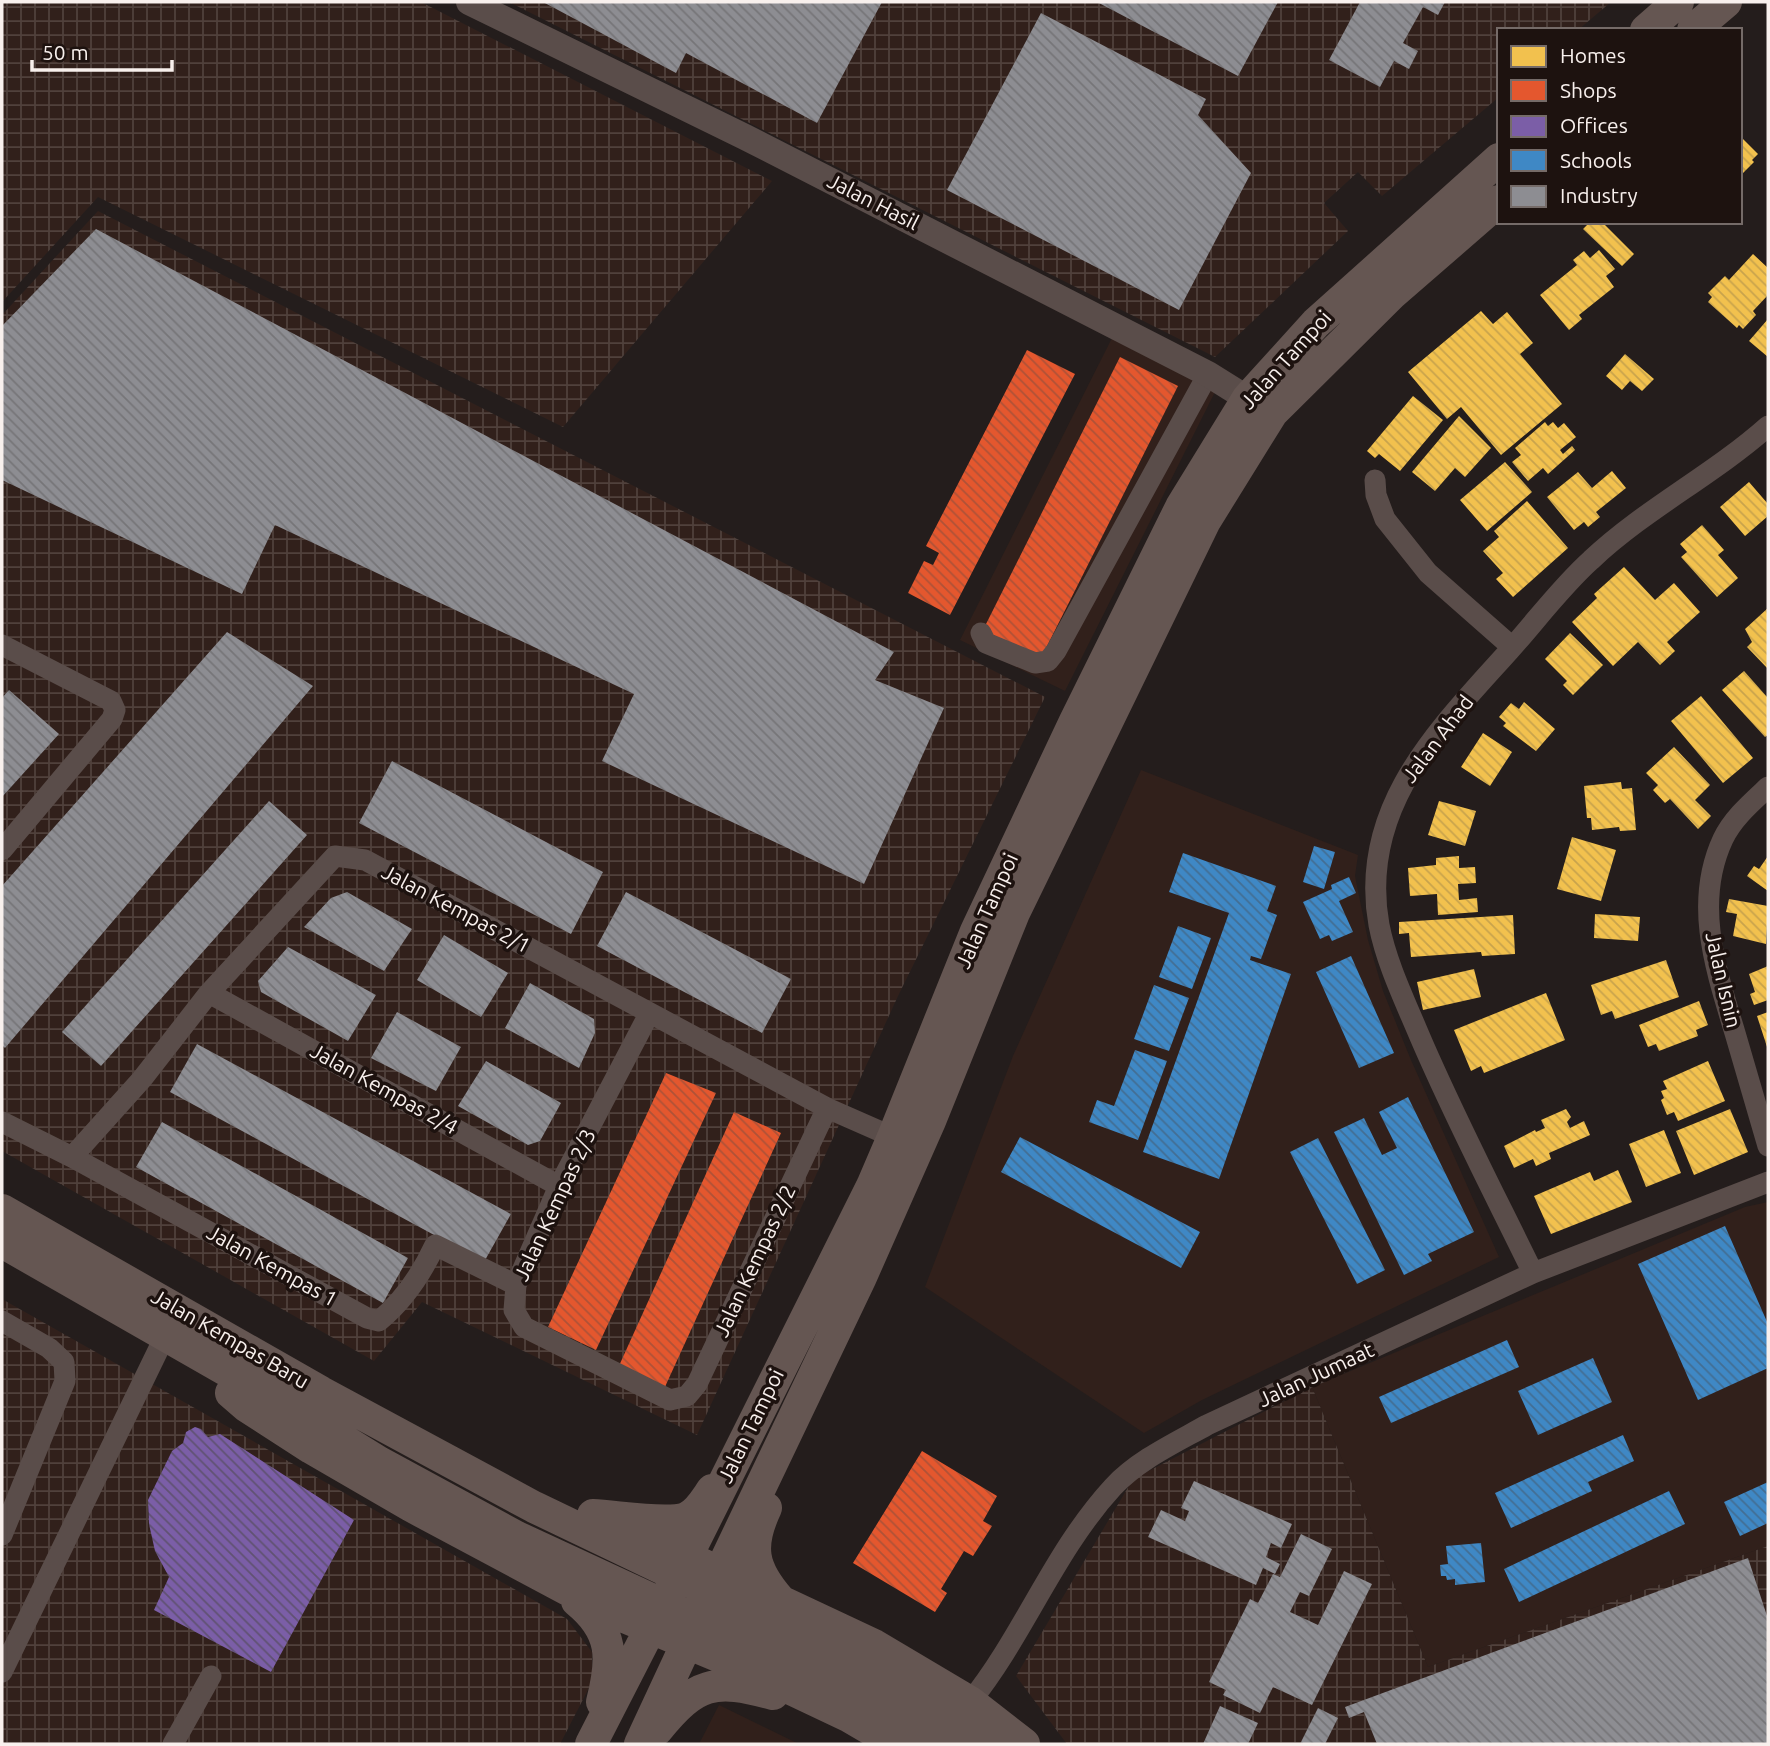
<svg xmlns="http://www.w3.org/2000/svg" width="1770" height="1746" viewBox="0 0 1770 1746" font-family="Ubuntu,sans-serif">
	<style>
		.built { fill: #31201b }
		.industrial { fill: url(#industrial-grid) }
		.homes { fill: url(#homes-back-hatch) }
		.shops { fill: url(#shops-back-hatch) }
		.offices { fill: url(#offices-back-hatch) }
		.schools { fill: url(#schools-back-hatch) }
		.industry { fill: url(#industry-back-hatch) }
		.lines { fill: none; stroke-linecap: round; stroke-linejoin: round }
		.minor { stroke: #5a4d4a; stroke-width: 21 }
		.tertiary { stroke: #5a4d4a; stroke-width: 26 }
		.primary { stroke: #655652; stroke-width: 32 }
		.labels { text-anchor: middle; stroke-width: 7; stroke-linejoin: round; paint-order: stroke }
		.street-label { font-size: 21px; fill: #f8f0ed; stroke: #1d120f }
	</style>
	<defs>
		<pattern id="industrial-grid" width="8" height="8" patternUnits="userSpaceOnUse" patternTransform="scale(1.75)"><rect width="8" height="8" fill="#31201b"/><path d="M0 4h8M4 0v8" fill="none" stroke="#50413c"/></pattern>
		<pattern id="homes-back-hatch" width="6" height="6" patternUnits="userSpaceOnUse" patternTransform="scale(1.75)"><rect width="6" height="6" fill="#f2c14e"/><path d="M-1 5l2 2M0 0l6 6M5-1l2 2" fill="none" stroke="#c8a34c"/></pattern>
		<pattern id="shops-back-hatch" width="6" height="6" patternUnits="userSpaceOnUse" patternTransform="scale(1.75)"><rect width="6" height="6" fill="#e4572e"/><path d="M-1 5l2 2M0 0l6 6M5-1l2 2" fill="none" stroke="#ae5237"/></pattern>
		<pattern id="offices-back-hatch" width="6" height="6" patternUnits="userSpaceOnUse" patternTransform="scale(1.75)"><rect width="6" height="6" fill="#7b5ea7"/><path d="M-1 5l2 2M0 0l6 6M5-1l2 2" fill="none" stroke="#605272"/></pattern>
		<pattern id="schools-back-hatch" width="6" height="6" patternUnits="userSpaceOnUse" patternTransform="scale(1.75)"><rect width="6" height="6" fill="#3f88c5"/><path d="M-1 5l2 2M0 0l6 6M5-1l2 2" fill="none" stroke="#436e93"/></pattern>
		<pattern id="industry-back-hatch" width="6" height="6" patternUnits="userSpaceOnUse" patternTransform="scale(1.75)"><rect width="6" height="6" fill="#8d8d92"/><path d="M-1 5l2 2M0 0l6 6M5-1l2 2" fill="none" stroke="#767578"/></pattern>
	</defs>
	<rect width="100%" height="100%" fill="#241d1c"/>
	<path class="built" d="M1113 336 1215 392 1065 691 960 640Z
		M1141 770 1358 855 1355 876 1368 940 1383 991 1411 1060 1499 1257 1202 1400 1144 1433 925 1287 1013 1056Z
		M1768 1202V1546L1428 1667 1312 1387 1745 1207Z
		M719 1705 799 1744H699Z"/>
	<path class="industrial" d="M2 2H421L772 181 563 427 98 197 2 302Z
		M509 2H1611L1578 30H1499V97L1382 196 1358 172 1324 203 1348 231 1215 357Z
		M98 211 1045 697 898 996 697 1435 422 1302 374 1361 2 1151V315Z
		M2 1299 567 1619 592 1652V1682L560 1744H2Z
		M1312 1387 1428 1667 1768 1546V1744H1067L1016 1676 1133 1479Z"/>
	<path class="homes" d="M1740 136 1758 154 1752 160 1754 162 1740 176Z
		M1590 222H1602L1634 254 1622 266 1583 229Z
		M1599 250 1615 269 1606 276 1614 287 1579 315 1582 319 1569 330 1540 295 1577 265 1573 260 1584 251 1590 258Z
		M1753 254 1768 268V295L1753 311 1756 315 1743 329 1739 325 1737 328 1708 302 1712 297 1708 293 1725 276 1729 280Z
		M1481 311 1493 324 1507 312 1533 343 1520 354 1562 404 1501 455 1461 407 1447 419 1408 372Z
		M1768 319V357L1749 341Z
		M1625 354 1654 379 1642 391 1630 381 1622 390 1606 376Z
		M1413 396 1443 420 1400 471 1379 454 1375 458 1367 451Z
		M1459 416 1491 448 1465 477 1455 468 1435 491 1412 472Z
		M1545 422 1548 426 1553 422 1558 428 1564 423 1576 437 1560 450 1563 454 1572 446 1575 450 1548 474 1543 468 1528 481 1512 462 1521 455 1515 448Z
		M1505 462 1532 492 1487 531 1460 500Z
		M1612 471 1626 488 1596 512 1600 517 1588 527 1584 522 1574 530 1547 497 1578 472 1592 488Z
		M1749 482 1768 504V516L1745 536 1720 507Z
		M1527 501 1568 548 1513 597 1496 579 1503 573 1483 551 1499 537 1494 531Z
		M1702 525 1724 550 1718 555 1738 578 1717 597 1681 557 1687 552 1680 544Z
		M1624 567 1655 600 1674 583 1700 612 1667 642 1675 651 1660 665 1638 642 1613 666 1572 622 1597 598 1594 594Z
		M1768 608V669L1747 647 1752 642 1745 629Z
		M1570 633 1603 665 1573 695 1563 685 1567 681 1545 659Z
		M1744 671 1768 698V735L1765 737 1722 690Z
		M1701 696 1753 758 1723 783 1671 721Z
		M1524 702 1555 729 1536 751 1503 726 1506 723 1499 717 1511 703 1519 709Z
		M1483 733 1512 752 1490 786 1461 767Z
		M1674 747 1710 785 1695 800 1711 816 1698 829 1670 799 1665 803 1653 790 1658 785 1646 773Z
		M1621 782 1622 789 1632 788 1636 830 1620 831 1619 827 1592 830 1591 818H1587L1584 786Z
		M1439 801 1476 811 1465 846 1428 835Z
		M1572 837 1616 850 1601 901 1557 889Z
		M1459 856V868L1475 867 1476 883 1458 884 1459 900 1477 898 1478 912 1438 915 1437 894 1410 896 1408 868 1436 865V858Z
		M1768 856V891L1747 876 1754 866 1759 869Z
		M1729 899 1768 906 1766 944 1733 936 1737 914 1726 912Z
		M1595 914 1640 917 1638 941 1594 938Z
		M1513 915 1515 954 1482 956 1481 952 1411 957 1409 933 1399 934V922Z
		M1666 960 1679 997 1615 1019 1612 1011 1601 1015 1591 985Z
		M1768 966V1000L1754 1005 1750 994 1755 992 1749 974Z
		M1474 969 1481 997 1423 1010 1417 982Z
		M1546 993 1565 1040 1484 1073 1481 1066 1471 1071 1454 1030Z
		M1699 1001 1708 1025 1696 1030 1698 1036 1659 1051 1656 1044 1648 1047 1639 1025Z
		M1768 1012V1050L1757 1016Z
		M1708 1061 1725 1101 1678 1121 1674 1112 1667 1115 1661 1100 1664 1098 1661 1091 1667 1089 1663 1081Z
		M1566 1109 1571 1117 1567 1122 1570 1128 1584 1121 1590 1135 1549 1153 1551 1159 1536 1166 1533 1159 1514 1168 1504 1146 1535 1130 1536 1132 1545 1128 1541 1120Z
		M1730 1109 1748 1152 1694 1175 1676 1131Z
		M1664 1130 1681 1173 1646 1187 1629 1144Z
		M1618 1170 1632 1202 1551 1234 1534 1196 1590 1172 1594 1181Z"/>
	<path class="shops" d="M1027 350 1075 374 950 615 908 593 924 561 933 565 939 553 926 546Z
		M1120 357 1178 386 1041 658 983 630Z
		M666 1073 716 1093 596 1350 548 1327Z
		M734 1112 781 1133 664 1389 618 1368Z
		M922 1451 997 1496 983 1521 992 1526 973 1556 964 1551 941 1589 947 1593 935 1612 853 1563Z"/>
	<path class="offices" d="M195 1427 201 1429 208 1437 220 1434 354 1520 271 1672 154 1610 169 1577 155 1551 149 1524 148 1500 172 1451 183 1443 186 1432Z"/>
	<path class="schools" d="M1314 846 1335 852 1324 889 1303 882Z
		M1183 853 1276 886 1267 911 1277 915 1261 959 1251 956 1250 960 1291 974 1219 1179 1143 1152 1229 913 1169 892Z
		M1349 877 1356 893 1339 901 1353 932 1332 941 1329 935 1320 939 1303 902 1332 889 1331 885Z
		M1178 926 1211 938 1192 989 1159 977Z
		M1351 956 1394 1053 1359 1068 1316 972Z
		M1154 985 1189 998 1169 1051 1134 1039Z
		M1135 1050 1167 1061 1138 1140 1089 1122 1097 1100 1114 1106Z
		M1408 1097 1474 1232 1428 1254 1432 1261 1404 1275 1334 1132 1364 1118 1382 1155 1397 1148 1379 1112Z
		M1020 1137 1200 1232 1181 1268 1001 1172Z
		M1318 1138 1385 1270 1357 1284 1290 1152Z
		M1725 1226 1768 1324V1368L1698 1400 1638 1264Z
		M1507 1340 1519 1367 1391 1423 1379 1397Z
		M1593 1358 1612 1402 1538 1435 1518 1391Z
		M1623 1435 1634 1461 1588 1482 1592 1491 1511 1528 1495 1493Z
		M1768 1482V1523L1740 1536 1724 1502Z
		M1669 1491 1685 1524 1519 1602 1504 1569Z
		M1481 1543 1485 1582 1455 1585V1579L1447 1580 1446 1576H1441L1440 1565 1448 1564 1446 1546Z"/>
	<path class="industry" d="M543 2H882L817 123 686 53 676 73Z
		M1097 2H1278L1238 76Z
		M1360 2H1445L1438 15 1423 7 1403 43 1418 51 1409 69 1394 61 1380 87 1329 60Z
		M1041 13 1206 99 1198 115 1251 173 1179 310 947 190Z
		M96 229 894 652 875 680 944 708 864 884 602 761 634 694 275 525 242 594 2 480V326Z
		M227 632 313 686 5 1048 2 1045V886Z
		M9 690 59 734 2 797V698Z
		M392 761 603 872 571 934 359 823Z
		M269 801 307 835 101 1066 62 1032Z
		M347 892 412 929 384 971 304 927 331 898Z
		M626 892 791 979 762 1033 597 946Z
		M444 935 508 973 481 1017 417 980Z
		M288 947 376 995 348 1041 261 992 258 981Z
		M530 983 594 1019 595 1033 579 1068 505 1028Z
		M397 1012 461 1047 436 1091 371 1058Z
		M197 1044 511 1214 484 1262 170 1092Z
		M486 1061 561 1103 540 1141 528 1145 458 1106Z
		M162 1122 408 1258 383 1303 136 1167Z
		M1194 1481 1292 1524 1281 1548 1271 1543 1266 1557 1280 1564 1275 1574 1263 1568 1256 1585 1148 1537 1161 1510 1185 1521 1189 1511 1181 1508Z
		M1301 1534 1332 1549 1309 1596 1300 1592 1290 1612 1318 1625 1344 1571 1372 1584 1312 1705 1273 1687 1260 1713 1223 1695 1226 1690 1209 1682 1250 1599 1258 1603 1273 1574 1280 1577Z
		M1748 1558 1768 1619V1744H1377L1364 1712 1349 1718 1345 1707Z
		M1220 1706 1258 1723 1248 1744H1203Z
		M1318 1708 1338 1718 1325 1744H1300Z"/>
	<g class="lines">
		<path class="minor" d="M1375 480 1376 495 1385 519 1428 573 1512 647
			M981 633 986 643 1035 663 1048 661 1056 651 1208 374
			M2 645 111 701 115 710 112 719 2 850
			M1768 787C1752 802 1733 818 1723 839 1693 903 1716 970 1735 1033 1746 1070 1757 1108 1768 1146
			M209 993 559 1186
			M649 1014 559 1186 516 1285 514 1310 524 1327 670 1400 687 1396 697 1384 827 1108
			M2 1122 72 1157 367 1318 379 1321C403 1301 422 1273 435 1245L516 1285
			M72 1157 142 1079 209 993 335 856 365 860 827 1108 893 1137 903 1135
			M1533 1273C1494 1193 1452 1113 1417 1030 1403 997 1386 961 1379 925 1358 808 1438 730 1509 651 1536 621 1561 587 1591 560 1645 509 1713 475 1768 426
			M2 1321 49 1348 64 1362 65 1381 2 1535
			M2 1672 165 1336
			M970 1702C1024 1635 1054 1551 1113 1487 1138 1460 1175 1443 1207 1425L1533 1273 1768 1182
			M173 1744 211 1676"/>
		<path class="tertiary" d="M469 2 745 137 1208 374 1264 409"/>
		<path class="primary" d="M1646 30 1678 2
			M1693 30 1726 2
			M2 1210 321 1392 534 1507 724 1598 873 1674 981 1744
			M2 1242 287 1405 379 1462 517 1537 860 1696 938 1744
			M231 1393 246 1406 311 1448 411 1506 598 1606 742 1666 848 1716 896 1744
			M766 1508C748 1546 752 1568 779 1599
			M593 1515C617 1516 666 1525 686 1518 698 1513 705 1500 712 1490
			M623 1527 874 1645 970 1702 1024 1744
			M577 1601C614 1631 613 1659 602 1702
			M657 1730C696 1682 714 1678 773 1694
			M591 1744 669 1592 872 1186 893 1137 976 931 1075 721 1181 507 1248 398 1316 323 1499 159
			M640 1744 720 1572 861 1277 930 1121 1014 913 1205 521 1272 413 1392 294 1499 201"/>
	</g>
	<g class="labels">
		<g class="street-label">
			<text transform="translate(873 202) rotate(27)" y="7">Jalan Hasil</text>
			<text transform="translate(1286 360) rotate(-48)" y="7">Jalan Tampoi</text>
			<text transform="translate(1438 739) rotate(-53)" y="7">Jalan Ahad</text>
			<text transform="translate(456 909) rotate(28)" y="7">Jalan Kempas 2/1</text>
			<text transform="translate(987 911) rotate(-66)" y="7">Jalan Tampoi</text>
			<text transform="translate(1723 980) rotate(77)" y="7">Jalan Isnin</text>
			<text transform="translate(384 1089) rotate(29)" y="7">Jalan Kempas 2/4</text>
			<text transform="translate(555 1205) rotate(-65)" y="7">Jalan Kempas 2/3</text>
			<text transform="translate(755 1261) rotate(-65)" y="7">Jalan Kempas 2/2</text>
			<text transform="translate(272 1266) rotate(29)" y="7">Jalan Kempas 1</text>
			<text transform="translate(230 1339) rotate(30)" y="7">Jalan Kempas Baru</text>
			<text transform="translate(1316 1375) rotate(-25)" y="7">Jalan Jumaat</text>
			<text transform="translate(751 1426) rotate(-64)" y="7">Jalan Tampoi</text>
		</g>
	</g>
	<rect width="1770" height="1746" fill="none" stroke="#f8f0ed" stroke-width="7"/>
	<rect x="1497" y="28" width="245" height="196" fill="#1d120f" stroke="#756b68" stroke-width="2"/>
	<rect x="1511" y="46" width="35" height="21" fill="#f2c14e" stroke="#756b68" stroke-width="2"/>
	<text x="1560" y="63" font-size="21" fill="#f8f0ed">Homes</text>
	<rect x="1511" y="80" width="35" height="21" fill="#e4572e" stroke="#756b68" stroke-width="2"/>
	<text x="1560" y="98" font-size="21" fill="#f8f0ed">Shops</text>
	<rect x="1511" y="116" width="35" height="21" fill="#7b5ea7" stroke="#756b68" stroke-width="2"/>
	<text x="1560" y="133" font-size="21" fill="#f8f0ed">Offices</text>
	<rect x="1511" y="150" width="35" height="21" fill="#3f88c5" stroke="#756b68" stroke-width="2"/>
	<text x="1560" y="168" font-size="21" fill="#f8f0ed">Schools</text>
	<rect x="1511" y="186" width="35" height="21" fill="#8d8d92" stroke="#756b68" stroke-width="2"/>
	<text x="1560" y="203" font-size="21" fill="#f8f0ed">Industry</text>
	<path d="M32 60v10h140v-10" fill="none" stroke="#f8f0ed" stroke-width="3.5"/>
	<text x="42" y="60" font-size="21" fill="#f8f0ed" stroke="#1d120f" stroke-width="5" paint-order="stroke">50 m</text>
</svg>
